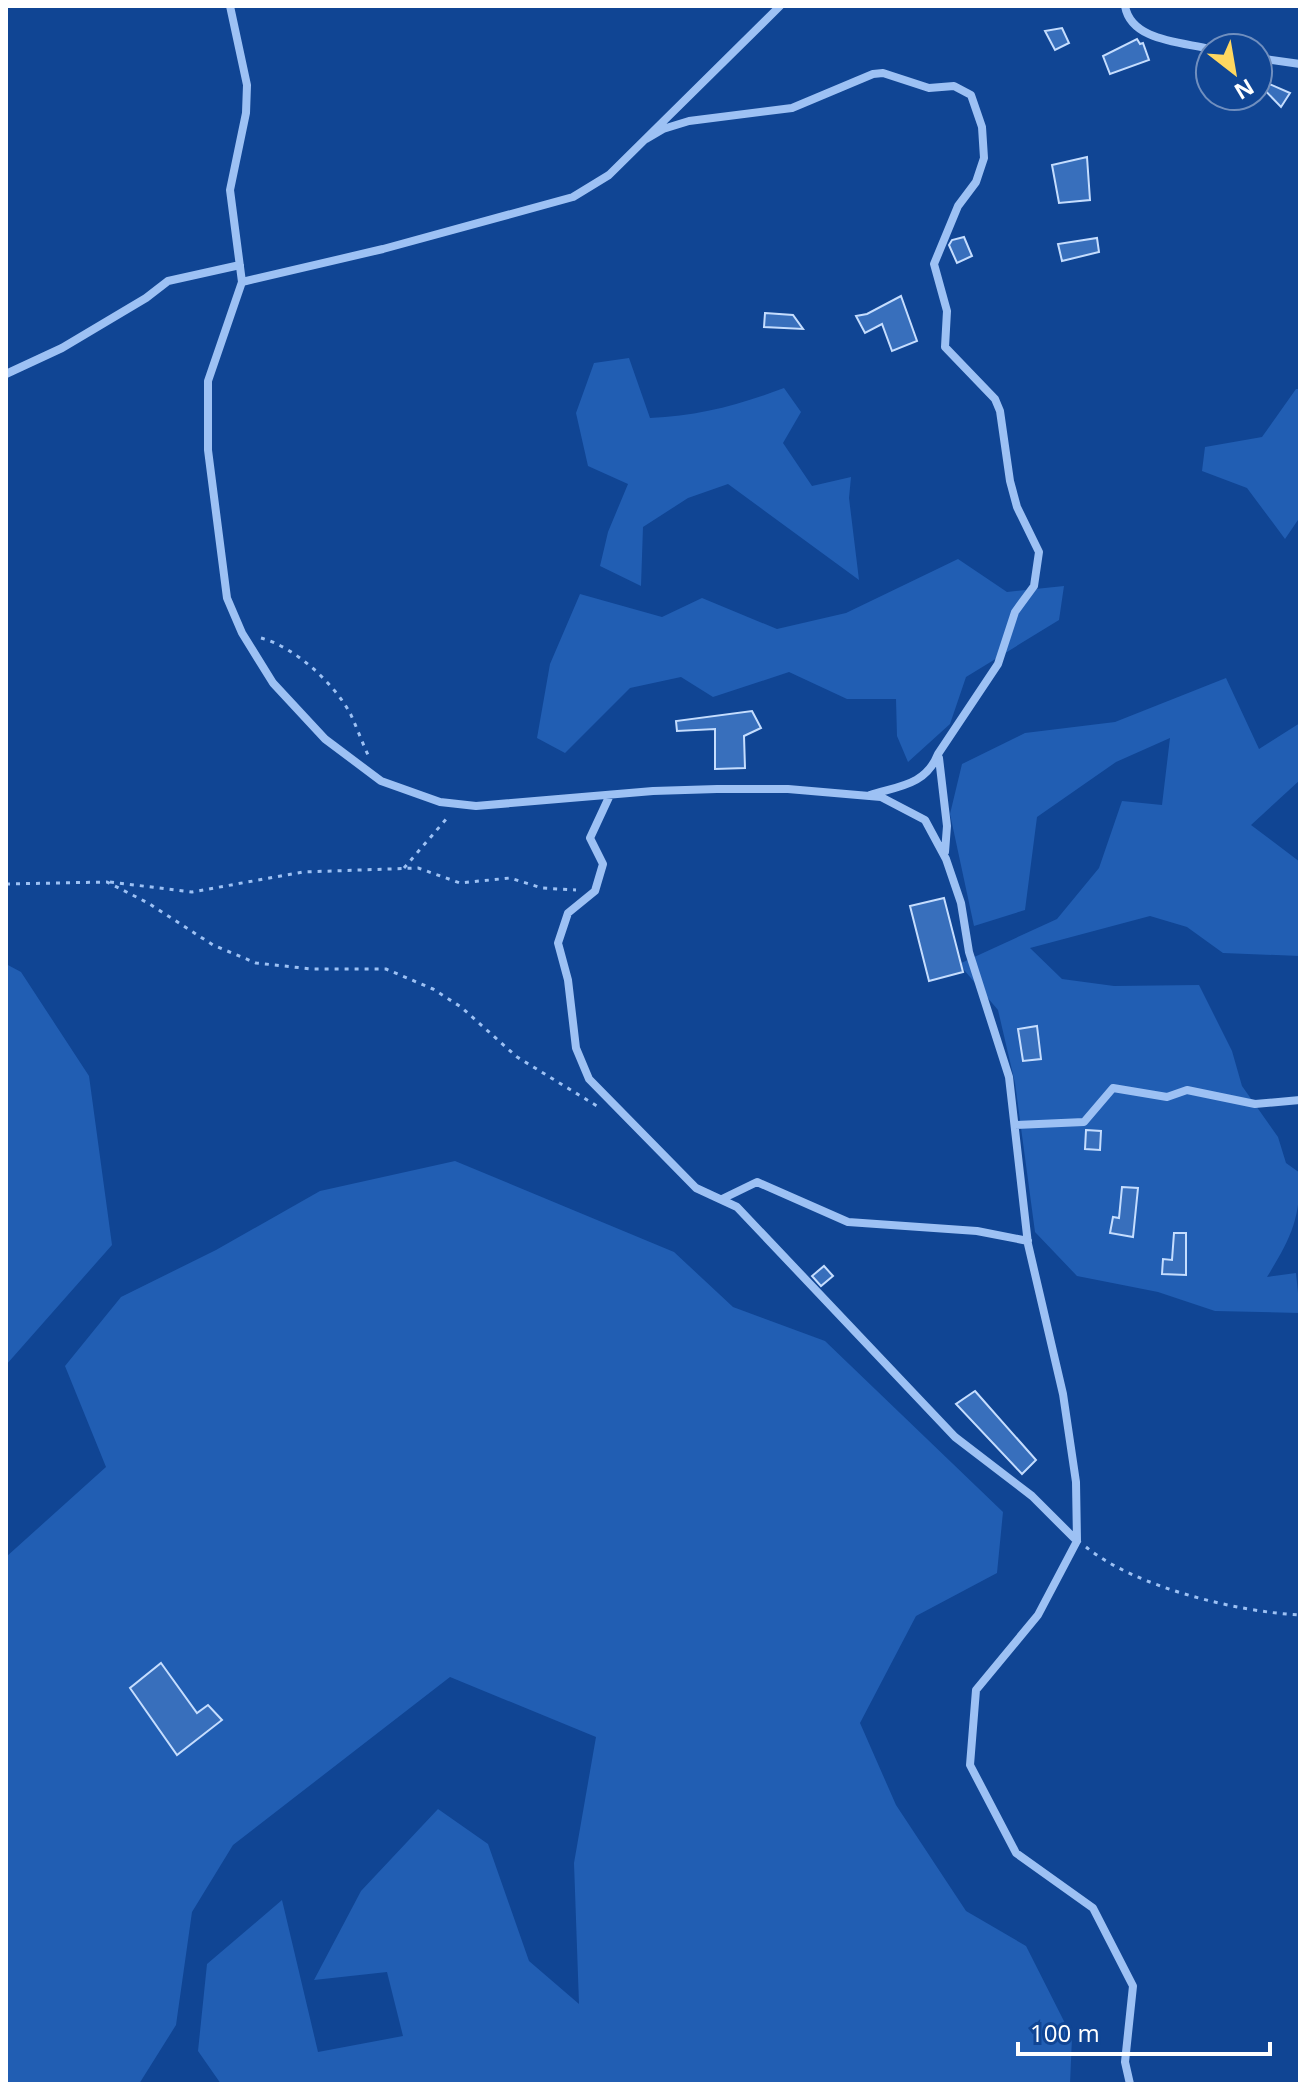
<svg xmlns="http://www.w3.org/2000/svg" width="1306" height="2090" viewBox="0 0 1306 2090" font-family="'Open Sans',sans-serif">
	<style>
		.green { fill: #215eb3 }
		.building { fill: #386fbc; stroke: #c5ddfe; stroke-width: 2 }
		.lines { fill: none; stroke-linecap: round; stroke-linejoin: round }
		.path { stroke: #9dc1f4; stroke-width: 3; stroke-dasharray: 4 6; stroke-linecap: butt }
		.minor { stroke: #9dc1f4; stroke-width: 8 }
	</style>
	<rect width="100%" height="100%" fill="#104594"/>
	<path class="green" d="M629 358 650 418C698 416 739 405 784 388L801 412 783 443 812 486 851 477 849 498 859 580 728 484 688 498 643 527 641 586 600 566 608 532 628 484 588 466 576 413 594 363Z
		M1296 389H1300V517L1285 539 1247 488 1202 471 1205 447 1262 437Z
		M958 559 1007 592 1064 586 1059 620 966 677 950 724 908 762 897 736 896 699H847L789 672 713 697 681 677 630 688 565 753 537 738 550 664 580 594 662 617 702 598 777 629 846 613Z
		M1226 678 1259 749 1300 723V780L1251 825 1300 862V956L1223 953 1187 927 1150 916 1030 948 1062 979 1114 986 1199 985 1232 1051 1242 1086 1278 1137 1286 1163 1300 1173C1300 1220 1291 1238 1267 1277L1296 1273 1300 1313 1215 1311 1158 1292 1077 1276 1035 1232 1015 1083 998 1010 959 964 1057 919 1099 868 1122 801 1162 805 1170 738 1116 762 1037 817 1025 910 974 926 950 814 962 764 1025 733 1115 722Z
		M6 964 21 972 89 1076 112 1245 6 1365Z
		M455 1161 674 1252 733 1307 825 1341 1003 1512 997 1573 916 1616 860 1723 896 1805 966 1911 1026 1946 1072 2037 1070 2084H221L198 2051 207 1964 282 1900 318 2052 403 2036 387 1972 314 1980 361 1891 438 1809 488 1844 529 1961 579 2004 574 1863 596 1737 450 1677 233 1845 192 1912 176 2025 139 2084H6V1557L106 1467 65 1366 121 1297 216 1250 320 1191Z"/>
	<path class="building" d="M1062 28 1069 43 1055 50 1045 31Z
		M1137 39 1140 44 1143 43 1149 60 1110 74 1103 56Z
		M1258 79 1290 93 1281 107 1258 83Z
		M1087 157 1090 200 1059 203 1052 165Z
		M964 237 972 256 957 263 949 245 952 240Z
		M1097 238 1099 252 1062 261 1058 244Z
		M901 296 917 341 892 351 882 324 865 333 856 316 867 314Z
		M765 313 793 315 803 329 764 327Z
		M752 711 761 728 744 736 745 768 715 769V729L677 731 676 721Z
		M944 898 963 972 929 981 910 906Z
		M1037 1026 1041 1059 1023 1061 1018 1029Z
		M1086 1130 1101 1131 1100 1150 1085 1149Z
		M1122 1187 1138 1188 1133 1237 1110 1233 1113 1217 1119 1218Z
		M1174 1233H1186V1275L1162 1274 1163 1259 1172 1260Z
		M824 1266 833 1276 821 1286 812 1276Z
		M975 1391 1036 1460 1022 1474 956 1404Z
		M161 1663 197 1713 208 1705 222 1720 177 1755 130 1688Z"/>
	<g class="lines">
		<path class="path" d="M261 638C295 647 335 684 351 715 357 728 362 742 368 755
			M404 868 448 817
			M110 882 192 892 303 872 418 868 460 883 510 878 542 888 576 890
			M6 884 107 882 148 903 213 945 256 963 312 969H386L433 989 461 1007 517 1057 597 1106
			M1086 1547C1135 1587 1237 1612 1300 1615"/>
		<path class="minor" d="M230 6 247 85 246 113 230 190 242 282 208 381V450L227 598 242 633 273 683 325 739 381 781 440 802 476 806 653 791 717 789H788L881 797 925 820 946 859 961 903 969 952 1009 1077 1028 1244 1063 1394 1076 1482 1077 1541 1038 1615 976 1690 970 1765 1016 1853 1093 1908 1133 1986 1125 2062 1130 2084
			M1125 6C1131 41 1181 42 1210 49
			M1258 58 1300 64
			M646 139 663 129 689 121 792 108 873 74 883 73 929 88 954 86 971 95 982 127 984 158 976 182 958 206 934 264 947 311 945 347 995 399 1000 411 1010 481 1017 507 1039 552 1034 586 1015 612 998 664 938 754C926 785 899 786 870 795
			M242 282 383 249 573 197 609 175 780 6
			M6 374 62 348 146 298 168 281 240 265
			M939 758 947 826 945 852
			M610 795 590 838 603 864 595 891 568 913 558 943 568 980 576 1048 589 1079 696 1188 737 1207 955 1437 1032 1496 1077 1541
			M1015 1125 1084 1122 1113 1088 1167 1097 1187 1090 1255 1104 1300 1100
			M722 1199 757 1182 848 1222 977 1231 1028 1241"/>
	</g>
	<rect width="1306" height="2090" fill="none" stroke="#ffffff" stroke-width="16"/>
	<g transform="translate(1234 72) rotate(149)"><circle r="38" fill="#104594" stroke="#708fbf" stroke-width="2"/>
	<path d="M0-6L14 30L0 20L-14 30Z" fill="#ffd760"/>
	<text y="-12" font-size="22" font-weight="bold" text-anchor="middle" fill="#ffffff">N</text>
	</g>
	<path d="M1018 2042v12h252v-12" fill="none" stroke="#ffffff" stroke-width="4"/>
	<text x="1030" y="2042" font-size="24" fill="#ffffff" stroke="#104594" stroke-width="6" paint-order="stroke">100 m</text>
</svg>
